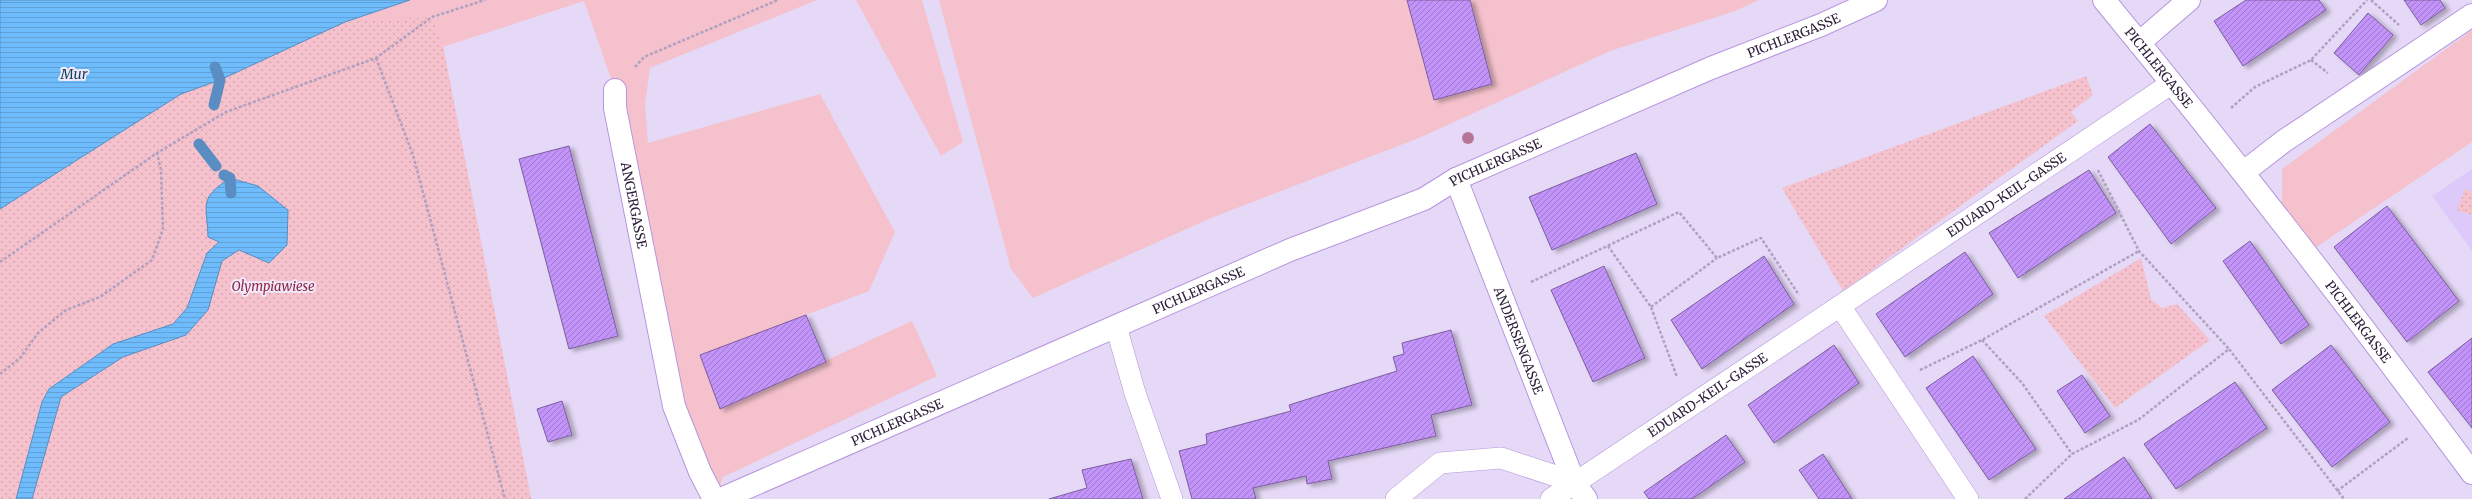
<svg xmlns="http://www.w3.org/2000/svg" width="2472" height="499" viewBox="0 0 2472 499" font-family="Merriweather,serif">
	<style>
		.built { fill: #decafa }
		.grass { fill: #f5c1cc }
		.park { fill: url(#park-dots) }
		.water { fill: url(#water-rules); stroke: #5a8dc2 }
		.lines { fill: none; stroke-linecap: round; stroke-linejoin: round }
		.stream { stroke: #5a8dc2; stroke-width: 11 }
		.building { fill: url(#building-hatch); stroke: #7c5d9f; filter: url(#shadow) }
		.service-casing { stroke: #b696dc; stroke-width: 22 }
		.minor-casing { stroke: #b696dc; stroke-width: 24 }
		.path { stroke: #aea1bf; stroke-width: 2.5; stroke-dasharray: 3 2; stroke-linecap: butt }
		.service { stroke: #fff; stroke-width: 21 }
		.minor { stroke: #fff; stroke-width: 22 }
		.tree { fill: #b57597 }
		.labels { text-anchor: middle; stroke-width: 4; stroke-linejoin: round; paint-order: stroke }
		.street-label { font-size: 13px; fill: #2d203c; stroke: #f0e9f8 }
		.park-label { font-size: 13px; font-style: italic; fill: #8d2348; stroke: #f0e9f8 }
		.water-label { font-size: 14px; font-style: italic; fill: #16405f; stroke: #f0e9f8 }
	</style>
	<defs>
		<pattern id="park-dots" width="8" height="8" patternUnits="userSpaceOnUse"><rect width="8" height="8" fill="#f5c1cc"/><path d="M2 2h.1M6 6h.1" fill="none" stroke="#d2a6b0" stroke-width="1.8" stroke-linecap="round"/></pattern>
		<pattern id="water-rules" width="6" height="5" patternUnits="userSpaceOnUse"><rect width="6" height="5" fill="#6ebcfb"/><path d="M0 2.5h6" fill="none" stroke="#60a1d8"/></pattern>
		<pattern id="building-hatch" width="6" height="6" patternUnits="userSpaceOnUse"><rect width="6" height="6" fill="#c293f8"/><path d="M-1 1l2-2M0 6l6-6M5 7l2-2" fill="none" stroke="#9e78ca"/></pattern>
		<filter id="shadow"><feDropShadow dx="4.5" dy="2.5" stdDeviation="2" flood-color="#0004"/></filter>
	</defs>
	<rect width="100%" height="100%" fill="#e5d9f7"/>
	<path class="built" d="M2472 169V251L2432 196Z"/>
	<path class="grass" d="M410 0H817L650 68 645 104 648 143 820 94 895 232 869 291 701 355 720 409 912 321 937 376 723 477 716 499 700 472 615 90 584 1 443 47 531 499H0V209L181 94 220 80 345 22Z
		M856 0H922L963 142 941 156Z
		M939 0H1759L1735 11 1610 51 1419 138 1211 218 1033 298 1011 269Z
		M2472 30V142L2315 248 2282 203V169Z"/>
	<path class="park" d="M432 17 443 46 531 499H0V209L181 94 220 80 345 22Z
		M2086 76 2093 95 2071 112 2078 121 1843 291 1782 188Z
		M2465 189 2472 192V215L2457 210Z
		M2141 258 2151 299 2162 308 2177 304 2210 340 2115 408 2044 316Z"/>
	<path class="water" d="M0 0H410L345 22 220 80 181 94 0 209Z
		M230 178 258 186 288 210 287 245 269 263 239 250 222 261 208 310 186 335 123 357 61 397 32 499H16L42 402 49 389 113 344 173 324 187 308 207 253 219 242 208 237C207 202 198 200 230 178Z"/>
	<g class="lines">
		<path class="stream" d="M214 105 220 80 215 67
			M199 144 216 166
			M224 175 230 178 231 193"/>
	</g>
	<path class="building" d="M1407 0H1470L1492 84 1434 100Z
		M2246 0H2319L2326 10 2243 66 2214 21Z
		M2404 0H2440L2445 8 2421 25Z
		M2368 13 2393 35 2359 75 2334 53Z
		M2150 124 2216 208 2171 244 2108 157Z
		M569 146 618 336 569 349 519 159Z
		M1636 153 1657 204 1552 250 1529 197Z
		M2089 170 2116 213 2018 278 1989 233Z
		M2387 206 2459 301 2407 342 2334 247Z
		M2250 241 2309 325 2281 344 2223 261Z
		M1965 252 1993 294 1905 357 1876 314Z
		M1764 256 1794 304 1702 369 1671 320Z
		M1604 266 1645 358 1593 382 1551 290Z
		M806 315 826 362 720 409 700 355Z
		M1451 330 1472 405 1431 415 1436 436 1328 461 1332 479 1307 484 1306 476 1253 488 1256 499H1192L1179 451 1207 444 1206 434 1291 411 1289 405 1397 371 1393 357 1404 354 1402 343Z
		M2472 338V428L2428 372Z
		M1834 345 1859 383 1774 443 1748 405Z
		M2331 345 2390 422 2332 467 2272 390Z
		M1973 356 2036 449 1989 480 1926 388Z
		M2082 375 2110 416 2085 433 2057 391Z
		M2235 382 2267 428 2176 489 2144 444Z
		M562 401 572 435 548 442 537 409Z
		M1726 435 1745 462 1692 499H1649L1644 492Z
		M1823 454 1852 499H1819L1799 470Z
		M2124 457 2152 499H2064Z
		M1131 459 1143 499H1049L1087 488 1082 470Z"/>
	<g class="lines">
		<defs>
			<g id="service">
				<path id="s1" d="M1840 306 2172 83"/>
				<path d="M1116 326 1135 393 1172 499"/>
				<path d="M1396 499 1440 463 1501 458 1574 482"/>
				<path id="s2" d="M1551 499 1840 306 1968 499"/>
			</g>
			<g id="minor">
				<path id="s3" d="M2104 0C2231 154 2353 312 2472 473"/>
				<path d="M2139 43 2189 0"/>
				<path id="s4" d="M615 90V108L674 406 700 472 714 499"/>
				<path d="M2244 172 2284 141 2472 15"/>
				<path id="s5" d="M1456 179 1574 482 1586 499"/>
				<path id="s6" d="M721 499 1290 250 1424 199 1456 179 1711 68 1821 25 1876 0"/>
			</g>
		</defs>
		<use href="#service" class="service-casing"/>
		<use href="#minor" class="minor-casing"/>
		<path class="path" d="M2371 0 2399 25
			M376 58 413 155 505 499
			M2311 60 2328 73
			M635 67 644 57 778 0
			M2231 108 2255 87 2311 60 2367 0
			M2098 170 2139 251 2229 349
			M1608 246 1651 307 1677 377
			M0 262 157 153 226 112 376 58 432 17 485 0
			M1531 282 1679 212 1717 258 1761 238 1799 295
			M1651 307 1717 258
			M1982 340 2022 383 2072 454
			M1920 370 1982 340 2139 251
			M0 374 20 358 38 333 66 310 100 297 152 260 163 229 161 170 157 153
			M2337 491 2408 438
			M2025 499 2072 454 2138 420 2229 349 2344 499"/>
		<use href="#service" class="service"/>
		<use href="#minor" class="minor"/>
	</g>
	<circle class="tree" cx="1468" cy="138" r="6"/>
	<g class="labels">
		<g class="street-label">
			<text dy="5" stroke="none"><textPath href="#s6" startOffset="1169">PICHLERGASSE</textPath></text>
			<text dy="5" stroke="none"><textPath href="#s3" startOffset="87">PICHLERGASSE</textPath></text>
			<text dy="5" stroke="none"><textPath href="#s6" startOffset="845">PICHLERGASSE</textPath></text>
			<text dy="5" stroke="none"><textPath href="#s1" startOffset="200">EDUARD-KEIL-GASSE</textPath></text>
			<text dy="5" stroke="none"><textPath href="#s4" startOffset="117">ANGERGASSE</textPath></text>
			<text dy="5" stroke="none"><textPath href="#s6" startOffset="521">PICHLERGASSE</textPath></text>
			<text dy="5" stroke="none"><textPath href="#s3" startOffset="410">PICHLERGASSE</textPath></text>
			<text dy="5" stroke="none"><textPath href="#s5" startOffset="173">ANDERSENGASSE</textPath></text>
			<text dy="5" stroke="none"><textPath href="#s2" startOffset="188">EDUARD-KEIL-GASSE</textPath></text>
			<text dy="5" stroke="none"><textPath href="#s6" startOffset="192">PICHLERGASSE</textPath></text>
		</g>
		<g class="park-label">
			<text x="273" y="291">Olympiawiese</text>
		</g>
		<g class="water-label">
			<text x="74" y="79">Mur</text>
		</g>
	</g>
</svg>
